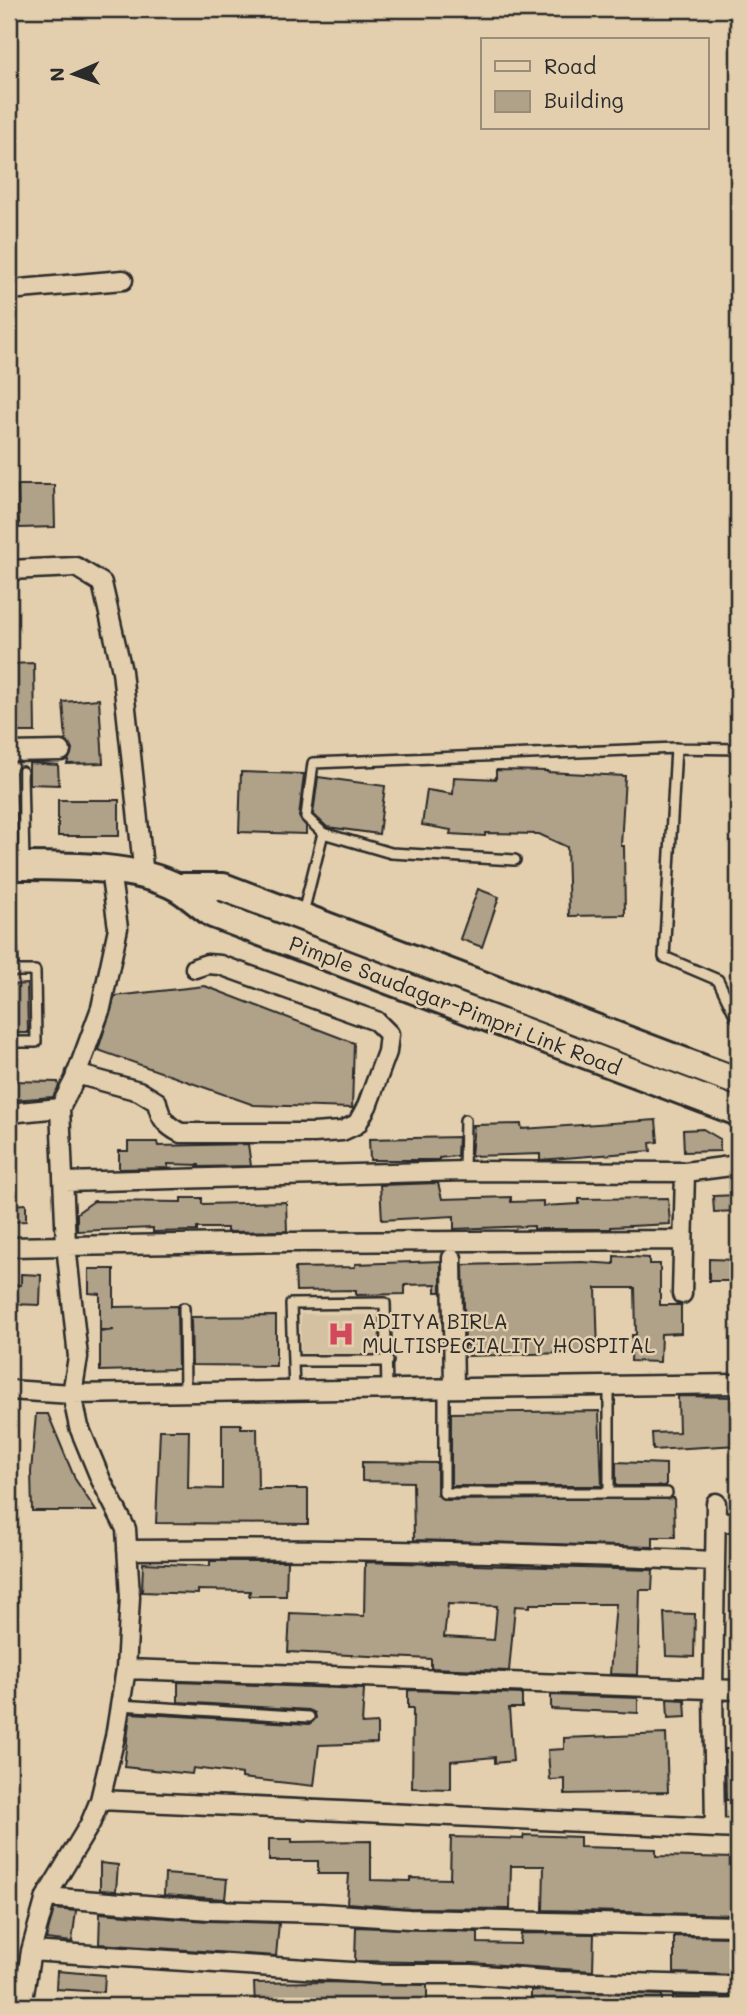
<svg xmlns="http://www.w3.org/2000/svg" width="747" height="2015" viewBox="0 0 747 2015" font-family="Mali,sans-serif">
	<style>
		.built { fill: #d4c1a2 }
		.building { fill: #b0a189; stroke: #2b2b2b; stroke-width: 2; fill-rule: evenodd }
		.lines { fill: none; stroke-linecap: round; stroke-linejoin: round }
		.lane-casing { stroke: #2b2b2b; stroke-width: 14 }
		.street-casing { stroke: #2b2b2b; stroke-width: 23 }
		.secondary-casing { stroke: #2b2b2b; stroke-width: 32 }
		.lane { stroke: #e3cfad; stroke-width: 9 }
		.street { stroke: #e3cfad; stroke-width: 18 }
		.secondary { stroke: #e3cfad; stroke-width: 26 }
		.labels { text-anchor: middle; stroke-width: 5; stroke-linejoin: round; paint-order: stroke }
		.street-label { font-size: 21px; fill: #2b2b2b; stroke: #e3cfad }
		.poi-label { font-size: 21px; fill: #2b2b2b; stroke: #e3cfad; text-anchor: start }
	</style>
	<rect width="100%" height="100%" fill="#e3cfad"/>
	<filter id="ink" filterUnits="userSpaceOnUse"><feTurbulence type="fractalNoise" baseFrequency=".0143" numOctaves="2"/><feDisplacementMap in="SourceGraphic" scale="14" xChannelSelector="R" yChannelSelector="G"/><feConvolveMatrix kernelMatrix="1 2 1 2 8 2 1 2 1" color-interpolation-filters="sRGB"/></filter>
	<g filter="url(#ink)">
		<path class="built" d="M301 1314 380 1315V1354L301 1353Z"/>
		<path class="building" d="M18 485H54L55 527 19 528Z
			M34 663 35 732H9V664Z
			M99 699 103 763 67 764 72 750 66 741 63 702Z
			M29 763 58 765 59 785 29 784Z
			M496 770 547 771V772L625 776 621 846H624L625 915 569 916 567 847 539 834 485 833V836L450 834 451 830 422 825 427 790 453 794 454 777 496 779Z
			M241 772 304 774 299 817 306 826V834L239 832Z
			M318 777 385 786 379 834 327 827 313 814Z
			M58 800H119V836H58Z
			M478 889 499 897 482 947 460 939Z
			M27 984 28 1033H9V985Z
			M205 986 354 1043 352 1108 254 1105 98 1050 115 996Z
			M11 1081 58 1082 59 1086 53 1097 12 1100Z
			M656 1120 658 1142 650 1143 651 1151 540 1160V1154L471 1156 474 1125 521 1124 522 1129Z
			M703 1129 720 1139V1151L684 1152 683 1130Z
			M458 1137 457 1156 439 1158V1160H370L369 1139Z
			M128 1142H157L158 1146 248 1144 251 1166 199 1167V1165L168 1164V1168L119 1169V1151H128Z
			M438 1183 442 1199 511 1197V1202L543 1201V1206L579 1204V1199L668 1198 670 1224 611 1227V1229H534V1226L454 1229V1216L382 1220 380 1185Z
			M738 1195V1211L714 1212 713 1196Z
			M181 1198H202V1204L286 1202 287 1231 227 1232V1228H197V1231L153 1232V1228L77 1231V1213L94 1201 181 1202Z
			M26 1204V1221L9 1222V1205Z
			M614 1256 649 1258V1264H660V1305H681V1333L661 1334 660 1362 631 1361 632 1335H636L635 1288H596L598 1352 468 1356V1345H465L463 1265 582 1262 614 1264Z
			M709 1259 738 1260V1281H709Z
			M441 1261V1292H436V1284L405 1285V1294L356 1295V1290L296 1291 295 1268 355 1267V1264Z
			M89 1269H114V1307L177 1306 178 1369 100 1371V1332L114 1330H100V1294L89 1293Z
			M21 1274 41 1275 40 1305 12 1304V1284L21 1285Z
			M276 1316V1366L192 1365 191 1317Z
			M678 1396 738 1397V1445L653 1450 652 1433 679 1432Z
			M599 1411 602 1486H451V1413Z
			M36 1414H48L75 1479 96 1511H32L31 1472Z
			M222 1424H241V1428H257L258 1489H308V1524L156 1523 160 1430H189L188 1488 222 1489Z
			M362 1462 437 1463V1494L444 1500 674 1498 675 1537H653V1547L414 1540 413 1482 362 1481Z
			M616 1462 666 1464V1486H616Z
			M210 1561H287L286 1596H249L250 1591 198 1590V1594L142 1592 143 1563 210 1566Z
			M365 1562 653 1570 652 1590H640L638 1675 610 1674 616 1604H530V1607L515 1606 509 1671 431 1668V1659L288 1652 290 1613 364 1616ZM448 1604 497 1606 494 1640 444 1637Z
			M664 1613 695 1614 694 1657 666 1656Z
			M178 1682 364 1689 362 1724 377 1723V1743L319 1745 314 1786 242 1778V1774L193 1768 192 1774 124 1767 130 1713 309 1724 316 1718 315 1713 309 1710 178 1702Z
			M408 1690 522 1694V1708H509L513 1761 495 1763V1757L451 1761V1789L412 1788 413 1708H408Z
			M551 1695 638 1698V1713L551 1709Z
			M667 1699 685 1700 686 1717 668 1718Z
			M666 1734 668 1792 565 1794V1779L550 1780 548 1750 564 1749V1738Z
			M725 1749H738V1800H726Z
			M524 1835 580 1837V1847L656 1849V1856L735 1858 734 1890H738V1915L543 1910 544 1866H511L510 1909 410 1908 347 1903 349 1874H318V1861H269V1839H292V1842L371 1841V1880L410 1881V1878L450 1879 451 1837 523 1839Z
			M100 1863 118 1865 116 1891 100 1890Z
			M165 1874 227 1879 225 1899 164 1895Z
			M54 1909 76 1911 72 1942 46 1939Z
			M100 1913 208 1921 279 1923 276 1956 99 1944Z
			M356 1927 478 1932V1943L520 1944 521 1933 594 1934 593 1971 472 1963 355 1961Z
			M674 1936 738 1937V1975L674 1973Z
			M57 1971 105 1975 104 1992 56 1989Z
			M325 1982 427 1985V2006H255L254 1983Z
			M531 1990 662 1995V2006H531Z
			M673 1996 738 1997V2006H673Z"/>
		<g class="lines">
			<defs>
				<path id="lane" d="M676 748 664 957 718 980 736 1017 738 1018
					M22 772 24 864
					M515 860 391 853 323 833 306 817 313 763 676 748 738 749
					M9 868 13 971
					M303 913 323 833
					M9 971H35L36 1042H9
					M464 1171 465 1120
					M184 1308 185 1392
					M294 1361H388
					M444 1388V1493H609V1386
					M294 1391 291 1304 385 1303 387 1390
					M609 1493H667
					M120 1705 309 1717"/>
				<path id="street" d="M9 290 123 280
					M9 570 76 567 102 583 122 671 144 876
					M9 752 61 751
					M76 1074 139 1091 157 1102C160 1118 166 1126 181 1133H314L342 1131 357 1124 367 1106 387 1052 389 1034 376 1021 220 965 207 964 195 968
					M9 1113 60 1108
					M685 1172 738 1165
					M65 1182 464 1171 685 1172 682 1294
					M9 1247 290 1242 683 1240
					M452 1258 454 1388
					M9 1390 72 1394 738 1384
					M716 1522H738
					M127 1550C323 1548 519 1552 715 1561
					M126 1669 738 1690
					M100 1800 738 1829
					M715 1828 713 1689 716 1503
					M46 1897 209 1910 321 1913 409 1919 738 1926
					M31 1951 381 1974H472L559 1981 738 1986
					M22 2006 31 1951 46 1897 90 1824 100 1800 115 1737 126 1669 130 1597 126 1529 101 1480 79 1427 72 1394 78 1357 66 1245 60 1108 74 1081 101 1008 118 928 110 870"/>
				<path id="secondary" d="M9 866C57 866 136 864 178 888 190 895 201 906 213 914L738 1112
					M178 887H223L738 1082"/>
			</defs>
			<use href="#lane" class="lane-casing"/>
			<use href="#street" class="street-casing"/>
			<use href="#secondary" class="secondary-casing"/>
			<use href="#lane" class="lane"/>
			<use href="#street" class="street"/>
			<use href="#secondary" class="secondary"/>
		</g>
	</g>
	<defs>
		<symbol id="hospital-bare" viewBox="-9 -9 18 18"><path d="M-5-5h3v3.5h4V-5h3V5h-3V1.5h-4V5h-3Z" fill="#d1495b" stroke="#e3cfad" stroke-width="2.5" paint-order="stroke"/></symbol>
	</defs>
	<g fill-rule="evenodd">
		<use href="#hospital-bare" x="322" y="1315" width="38" height="38"/>
	</g>
	<g class="labels">
		<g class="street-label">
			<text transform="translate(455 1006) rotate(21)" y="7">Pimple Saudagar-Pimpri Link Road</text>
		</g>
		<g class="poi-label">
			<text x="362" y="1329">ADITYA BIRLA<tspan x="362" dy="24">MULTISPECIALITY HOSPITAL</tspan></text>
		</g>
	</g>
	<rect width="747" height="2015" fill="none" stroke="#e3cfad" stroke-width="35"/>
	<rect x="18" y="18" width="712" height="1980" fill="none" stroke="#2b2b2b" stroke-width="2.5" filter="url(#ink)"/>
	<rect x="481" y="38" width="228" height="91" fill="#e3cfad" stroke="#998d79" stroke-width="2"/>
	<rect x="495" y="61" width="35" height="10" fill="#e3cfad" stroke="#998d79" stroke-width="2"/>
	<text x="544" y="74" font-size="21" fill="#2b2b2b">Road</text>
	<rect x="495" y="91" width="35" height="21" fill="#b0a189" stroke="#998d79" stroke-width="2"/>
	<text x="544" y="108" font-size="21" fill="#2b2b2b">Building</text>
	<g transform="translate(74 74) rotate(268)" stroke="#e3cfad" stroke-width="5" paint-order="stroke">
	<path d="M0-5L12 26L0 18L-12 26Z" fill="#2b2b2b"/>
	<text y="-10" font-size="19" font-weight="bold" text-anchor="middle" fill="#2b2b2b">N</text>
	</g>
</svg>
